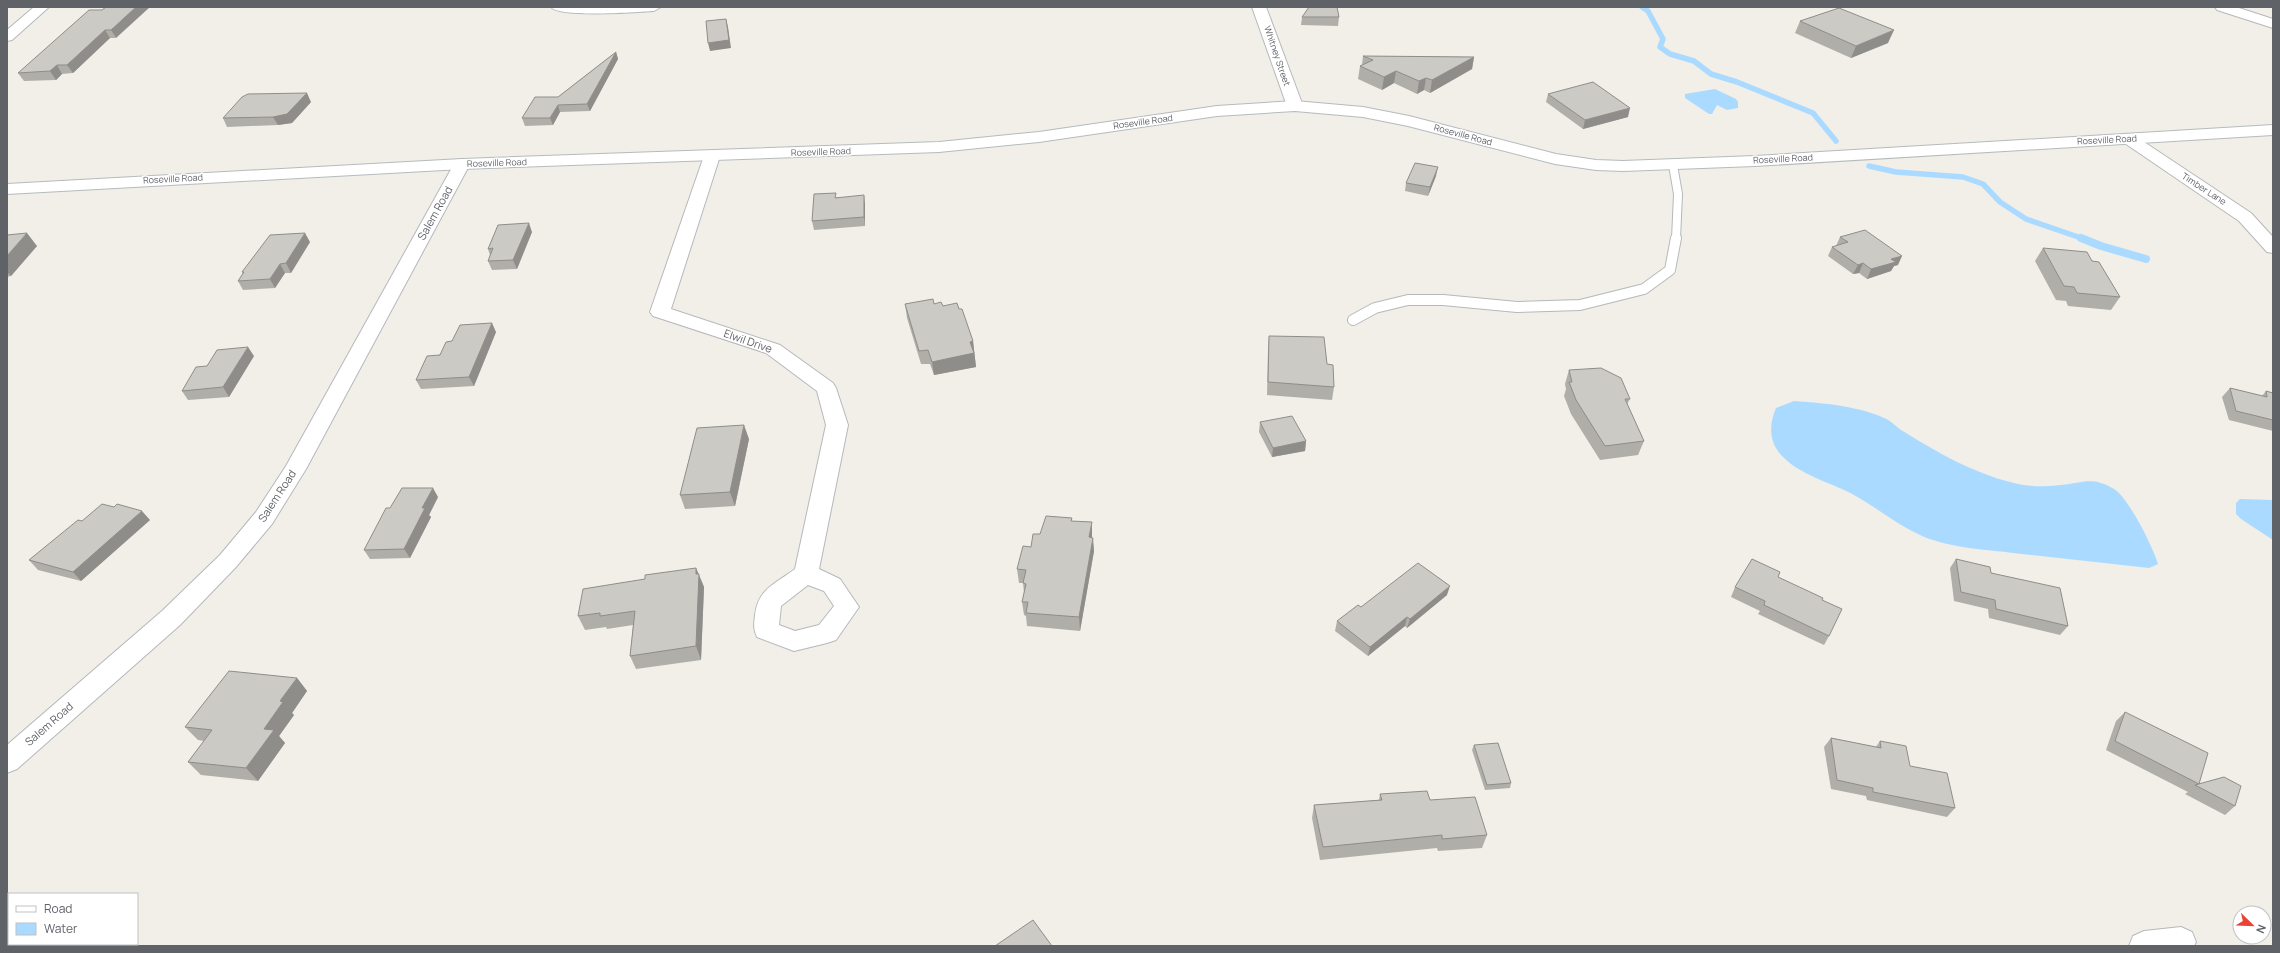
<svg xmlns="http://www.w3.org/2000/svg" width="2280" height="953" viewBox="0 0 2280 953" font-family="Manrope,sans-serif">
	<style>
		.water { fill: #aadaff }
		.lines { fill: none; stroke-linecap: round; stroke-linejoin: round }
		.stream-far1 { stroke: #aadaff; stroke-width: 5.5 }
		.stream { stroke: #aadaff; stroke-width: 8 }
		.lane-far1-casing { stroke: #b5b8bc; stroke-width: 10 }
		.lane-casing { stroke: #b5b8bc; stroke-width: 12 }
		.street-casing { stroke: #b5b8bc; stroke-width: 2 }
		.secondary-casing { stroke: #b6babf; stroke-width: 2 }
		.lane-far1 { stroke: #fff; stroke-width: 8 }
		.lane { stroke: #fff; stroke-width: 10 }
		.street { fill: #fff; fill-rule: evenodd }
		.secondary { fill: #fff; fill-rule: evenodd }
		.wall { fill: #afaea9 }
		.shaded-wall { fill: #8f8d8a }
		.building { fill: #cccac5; stroke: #8f8d8a }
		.labels { text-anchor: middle; stroke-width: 3; stroke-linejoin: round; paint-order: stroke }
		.far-street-label { font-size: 9px; fill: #5f6368; stroke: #fff }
		.street-label { font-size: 11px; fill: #5f6368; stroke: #fff }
	</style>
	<rect width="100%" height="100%" fill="#f1efe8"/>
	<path class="water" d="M1715 89 1736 99 1738 102V108L1727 110 1717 105 1712 114H1709L1685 98V94Z
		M1794 401C1822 403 1859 406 1884 418 1892 421 1898 429 1906 433 1938 453 1974 473 2010 482 2027 487 2044 487 2061 485 2083 483 2092 476 2114 489 2128 497 2153 547 2158 564L2149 568C2104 563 2058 558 2013 553 1983 549 1946 548 1918 534 1892 522 1869 501 1842 489 1807 474 1755 458 1776 408Z
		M2240 499 2273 500V540L2241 519 2236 514V503Z"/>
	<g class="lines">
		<path class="stream-far1" d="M1642 7 1648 11 1663 39 1660 47 1670 54 1694 61 1711 74 1737 82 1813 113 1836 141
			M1869 166 1896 172 1963 177 1983 184 2000 202 2026 219 2084 239"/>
		<path class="stream" d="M2081 238 2101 246 2146 259"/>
		<defs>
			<path id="lane-far1" d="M1673 165 1678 194 1676 239"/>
			<path id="lane" d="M1353 320 1375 308 1408 300H1443L1517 307 1580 305 1644 289 1670 270 1676 238"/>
			<path id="street" d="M34 7H49L12 40 7 41V30Z
				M551 7H661L654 11C638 12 559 18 551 7Z
				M1252 7H1266L1303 106 1300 109H1290L1287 106Z
				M2215 7H2236L2273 19V28L2217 10Z
				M2129 134 2135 136 2251 213 2273 237V253L2267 252 2239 221 2123 142 2121 139 2123 136Z
				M712 151 718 153 720 156 671 309 780 345 833 383 836 388 848 425 819 569 840 579 859 607 836 640 827 643 794 651 757 637C753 629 754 624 755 615 758 589 775 584 795 569L826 425 817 391 766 353 653 316 650 312 704 156 706 153ZM808 585 824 591 834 606 819 625 795 631 779 625 781 606Z
				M462 159 468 160 470 164 306 469 272 524 236 567 180 625 17 769 7 773V745L162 611 220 555 256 512 286 466 454 164 456 160Z
				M2181 927 2192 932 2196 942 2194 946H2129L2133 936 2144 931Z"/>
			<path id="secondary" d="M1295 101 1363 107 1409 116 1556 154 1596 160 1623 161 1755 156 2273 125V135L1755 166 1623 171 1596 170 1555 164 1408 126 1363 117 1295 111 1217 116 1039 142 939 152 462 169 7 194V184L462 159 939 142 1039 132 1217 106Z"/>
		</defs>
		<use href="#lane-far1" class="lane-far1-casing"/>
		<use href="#lane" class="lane-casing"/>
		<use href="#street" class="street-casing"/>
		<use href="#secondary" class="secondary-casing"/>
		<use href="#lane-far1" class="lane-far1"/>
		<use href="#lane" class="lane"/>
		<use href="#street" class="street"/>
		<use href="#secondary" class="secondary"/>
	</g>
	<path class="wall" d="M102 10 116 38H110L73 73 62 74 56 80 24 81 18 73Z
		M1302 17H1339L1338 26 1301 25Z
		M1800 21 1888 43 1851 58 1795 33Z
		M616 52 618 59 590 111 560 112 553 125 525 126 522 118 558 97Z
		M1363 56 1474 57 1472 69 1430 93 1424 90 1417 94 1394 83 1382 90 1358 79 1360 66 1362 65Z
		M1548 94 1628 117 1583 129 1546 102Z
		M311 102 292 123 278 125 227 127 223 118Z
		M1436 176 1428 196 1405 191 1406 183Z
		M837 197 865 204V226L814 230 812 221Z
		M532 232 517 269 492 270 488 261 490 255 488 249Z
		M7 235 37 246 11 276 7 277Z
		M1840 237 1898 265 1894 266 1891 271 1867 279 1859 273 1853 274 1828 256 1832 247 1836 246Z
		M310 242 291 273H285L275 288 243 290 238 281 243 274 242 272Z
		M2043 248 2092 261 2120 297 2111 310 2068 306 2066 301 2056 300 2035 261Z
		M905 304H934L959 309 973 341 976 367 934 375 930 364H921L907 318Z
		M496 332 474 386 421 389 416 380 452 341Z
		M1269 336 1327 364 1334 387 1332 400 1267 395 1268 349Z
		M254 356 229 397 188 400 182 391 207 366Z
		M1569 370 1630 399 1627 404 1644 441 1638 455 1600 460 1571 414 1564 396 1566 389 1565 384Z
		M2230 388 2262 396 2266 391 2273 393V431L2229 420 2222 397Z
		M1260 422 1306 441 1305 451 1272 457 1259 432Z
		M749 439 735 506 685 509 680 495Z
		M438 497 429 515 431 517 410 558 370 559 364 550 390 508Z
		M114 507 150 520 81 581 38 570 29 560 82 521Z
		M1072 521 1092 536 1094 551 1080 631 1027 626 1026 616 1024 615 1022 602 1024 593 1023 583H1019L1017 569 1040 534Z
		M1956 559 1991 573 2068 626 2060 635 1989 618 1988 609 1954 601 1950 568Z
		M696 568 704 587 701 660 636 669 630 656 633 625 607 629 606 627 585 630 578 616 645 579Z
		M1778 577 1822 600 1829 636 1824 645 1758 614 1760 611 1731 597 1735 587Z
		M1447 595 1407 628 1405 626 1368 656 1335 631 1337 621 1361 607Z
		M297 678 307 691 292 713 294 715 279 736 285 743 258 781 201 775 188 762 204 741 198 740 185 727Z
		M2125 712 2199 784 2235 806 2225 815 2185 794 2188 792 2106 750 2116 721Z
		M1831 738 1876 747 1880 741 1910 766 1955 808 1947 817 1867 800 1866 796 1831 789 1824 747Z
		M1474 745 1511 783 1510 788 1485 790 1472 750Z
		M1380 794 1430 800 1487 835 1482 848 1438 851 1437 848 1320 860 1312 818 1314 805 1379 800Z"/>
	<path class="shaded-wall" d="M136 7H150L116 38 111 30Z
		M726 19 728 27 731 48 710 51 708 43Z
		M105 30 110 38 73 73 67 65Z
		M1894 30 1888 43 1851 58 1856 46Z
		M616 52 618 59 590 111 587 104Z
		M1474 57 1472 69 1430 93 1432 80Z
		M57 65 62 74 56 80 50 71Z
		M1396 71 1394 83 1382 90 1384 77Z
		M1426 78 1424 90 1417 94 1419 81Z
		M307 93 311 102 292 123 278 125 273 117Z
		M558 105 560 112 553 125 550 118Z
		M1630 108 1628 117 1583 129 1585 120Z
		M1438 167 1436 176 1428 196 1430 187Z
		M864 195 865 204V226L864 217Z
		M529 223 532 232 517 269 513 260Z
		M27 233 37 246 11 276 7 272V256Z
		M305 233 310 242 291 273 286 263Z
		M1902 256 1898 265 1894 266 1891 271 1867 279 1871 269 1891 259Z
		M1863 263 1859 273 1853 274 1858 265Z
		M280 264 285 273 275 288 270 279Z
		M492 323 496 332 474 386 469 377Z
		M973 341 976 367 934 375 932 362 970 342Z
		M248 347 254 356 229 397 223 387Z
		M744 425 749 439 735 506 730 492Z
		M1306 441 1305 451 1272 457 1273 448Z
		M433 488 438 497 429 515 431 517 410 558 404 549 422 508Z
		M142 511 150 520 81 581 73 572Z
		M1092 522V536L1090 551 1089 537Z
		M1093 538 1094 551 1080 631 1079 617Z
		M696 568 704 587 701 660 696 646Z
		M1450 586 1447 595 1407 628 1410 619Z
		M1407 617 1405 626 1368 656 1370 647Z
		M297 678 307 691 292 713 294 715 279 736 285 743 258 781 246 768 264 729 280 701Z
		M75 944H90L91 945V946H75Z"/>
	<path class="building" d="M106 7H136L111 30H105L67 65H57L50 71 18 73 89 10H102Z
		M1309 7H1337L1339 17H1302Z
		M1839 8 1894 30 1856 46 1800 21Z
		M726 19 729 40 708 43 706 21Z
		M616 52 587 104 558 105 550 118H522L535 97H558Z
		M1363 56 1474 57 1432 80 1426 78 1419 81 1396 71 1384 77 1360 66 1373 60Z
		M1593 82 1630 108 1585 120 1548 94Z
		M307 93 287 114 273 117 223 118 242 97 248 94Z
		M1415 163 1438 167 1430 187 1406 183Z
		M836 193 835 198 864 195V217L812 221 814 194Z
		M529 223 513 260 488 261 493 248 488 249 498 225Z
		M1865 230 1902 256 1891 259 1896 262 1871 269 1863 263 1858 265 1832 247 1848 242 1840 237Z
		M27 233 7 256V235Z
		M305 233 286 263 280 264 270 279 238 281 244 272H242L270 235Z
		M2043 248 2087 252 2092 261 2099 262 2120 297 2077 293 2074 287 2064 286Z
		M933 299 934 304 941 302 943 306 957 303 959 309H962L973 341 970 342 974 353 932 362 928 350 919 351 905 304Z
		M492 323 469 377 416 380 427 356 440 355 446 342 452 341 460 325Z
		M1269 336 1324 337 1327 364 1333 365 1334 387 1268 382Z
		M248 347 223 387 182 391 196 367 207 366 217 350Z
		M1601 368 1621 378 1630 399H1625L1644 441 1605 446 1576 400 1569 382H1572L1569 370Z
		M2230 388 2267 397 2266 391 2273 393V420L2236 411Z
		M1292 416 1306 441 1273 448 1260 422Z
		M744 425 730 492 680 495 697 428Z
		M402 488H433L422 508H425L404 549 364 550 386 508H390Z
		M102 504 114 507 117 504 142 511 73 572 29 560 78 520 82 521Z
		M1046 516 1072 518 1071 521 1092 522 1089 537 1093 538 1079 617 1026 613 1028 602H1022L1026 584 1023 583 1026 570 1017 569 1023 546 1031 547 1033 534H1040Z
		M1752 559 1780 572 1778 577 1823 598 1822 600 1842 609 1829 636 1764 605 1765 601 1735 587Z
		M1956 559 1990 567 1991 573 2060 588 2068 626 1996 609 1995 600 1961 592Z
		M1418 563 1450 586 1410 619 1407 617 1370 647 1337 621 1358 605 1361 607Z
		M696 568V574H699L696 646 630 656 635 611 600 616V613L578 616 583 589 645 579V575Z
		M229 671 297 678 280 701 283 702 264 729 274 730 246 768 188 762 212 730 185 727Z
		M2125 712 2208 753 2199 784 2115 741Z
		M1831 738 1881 748 1880 741 1906 746 1910 766 1947 773 1955 808 1873 792V788L1837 780Z
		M1498 743 1511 783 1487 785 1474 745Z
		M2224 777 2241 786 2235 806 2195 785Z
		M1427 791 1430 800 1475 797 1487 835 1442 839V835L1323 847 1314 805 1382 800 1380 794Z
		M1033 920 1052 946H995Z
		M10 944H75V946H10Z"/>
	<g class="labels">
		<g class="far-street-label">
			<text transform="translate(1277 56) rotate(71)" y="3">Whitney Street</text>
			<text transform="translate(1143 122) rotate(-8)" y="3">Roseville Road</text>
			<text transform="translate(1463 135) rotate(15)" y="3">Roseville Road</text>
			<text transform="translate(2107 140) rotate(-3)" y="3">Roseville Road</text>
			<text transform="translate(821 152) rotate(-2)" y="3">Roseville Road</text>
			<text transform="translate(1783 159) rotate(-3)" y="3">Roseville Road</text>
			<text transform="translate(497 163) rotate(-2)" y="3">Roseville Road</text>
			<text transform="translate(173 179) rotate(-3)" y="3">Roseville Road</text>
			<text transform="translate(2204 189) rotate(33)" y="3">Timber Lane</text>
		</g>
		<g class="street-label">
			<text transform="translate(435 213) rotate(-61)" y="4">Salem Road</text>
			<text transform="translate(748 341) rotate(19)" y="4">Elwil Drive</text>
			<text transform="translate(277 496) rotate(-57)" y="4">Salem Road</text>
			<text transform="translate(49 724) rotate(-41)" y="4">Salem Road</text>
		</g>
	</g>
	<rect width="2280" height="953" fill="none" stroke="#5f6368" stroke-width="16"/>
	<rect x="8" y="893" width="130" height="52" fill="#ffffff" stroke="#bfc1c3"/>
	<rect x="16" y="906" width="20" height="6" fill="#ffffff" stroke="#bfc1c3"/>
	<text x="44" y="913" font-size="12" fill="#5f6368">Road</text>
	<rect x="16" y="923" width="20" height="12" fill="#aadaff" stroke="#bfc1c3"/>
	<text x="44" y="933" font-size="12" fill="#5f6368">Water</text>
	<g transform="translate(2252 925) rotate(113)"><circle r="19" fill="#ffffff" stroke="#bfc1c3"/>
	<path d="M0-3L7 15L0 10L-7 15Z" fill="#ea4335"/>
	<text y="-6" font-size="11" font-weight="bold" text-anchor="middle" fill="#5f6368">N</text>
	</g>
</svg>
